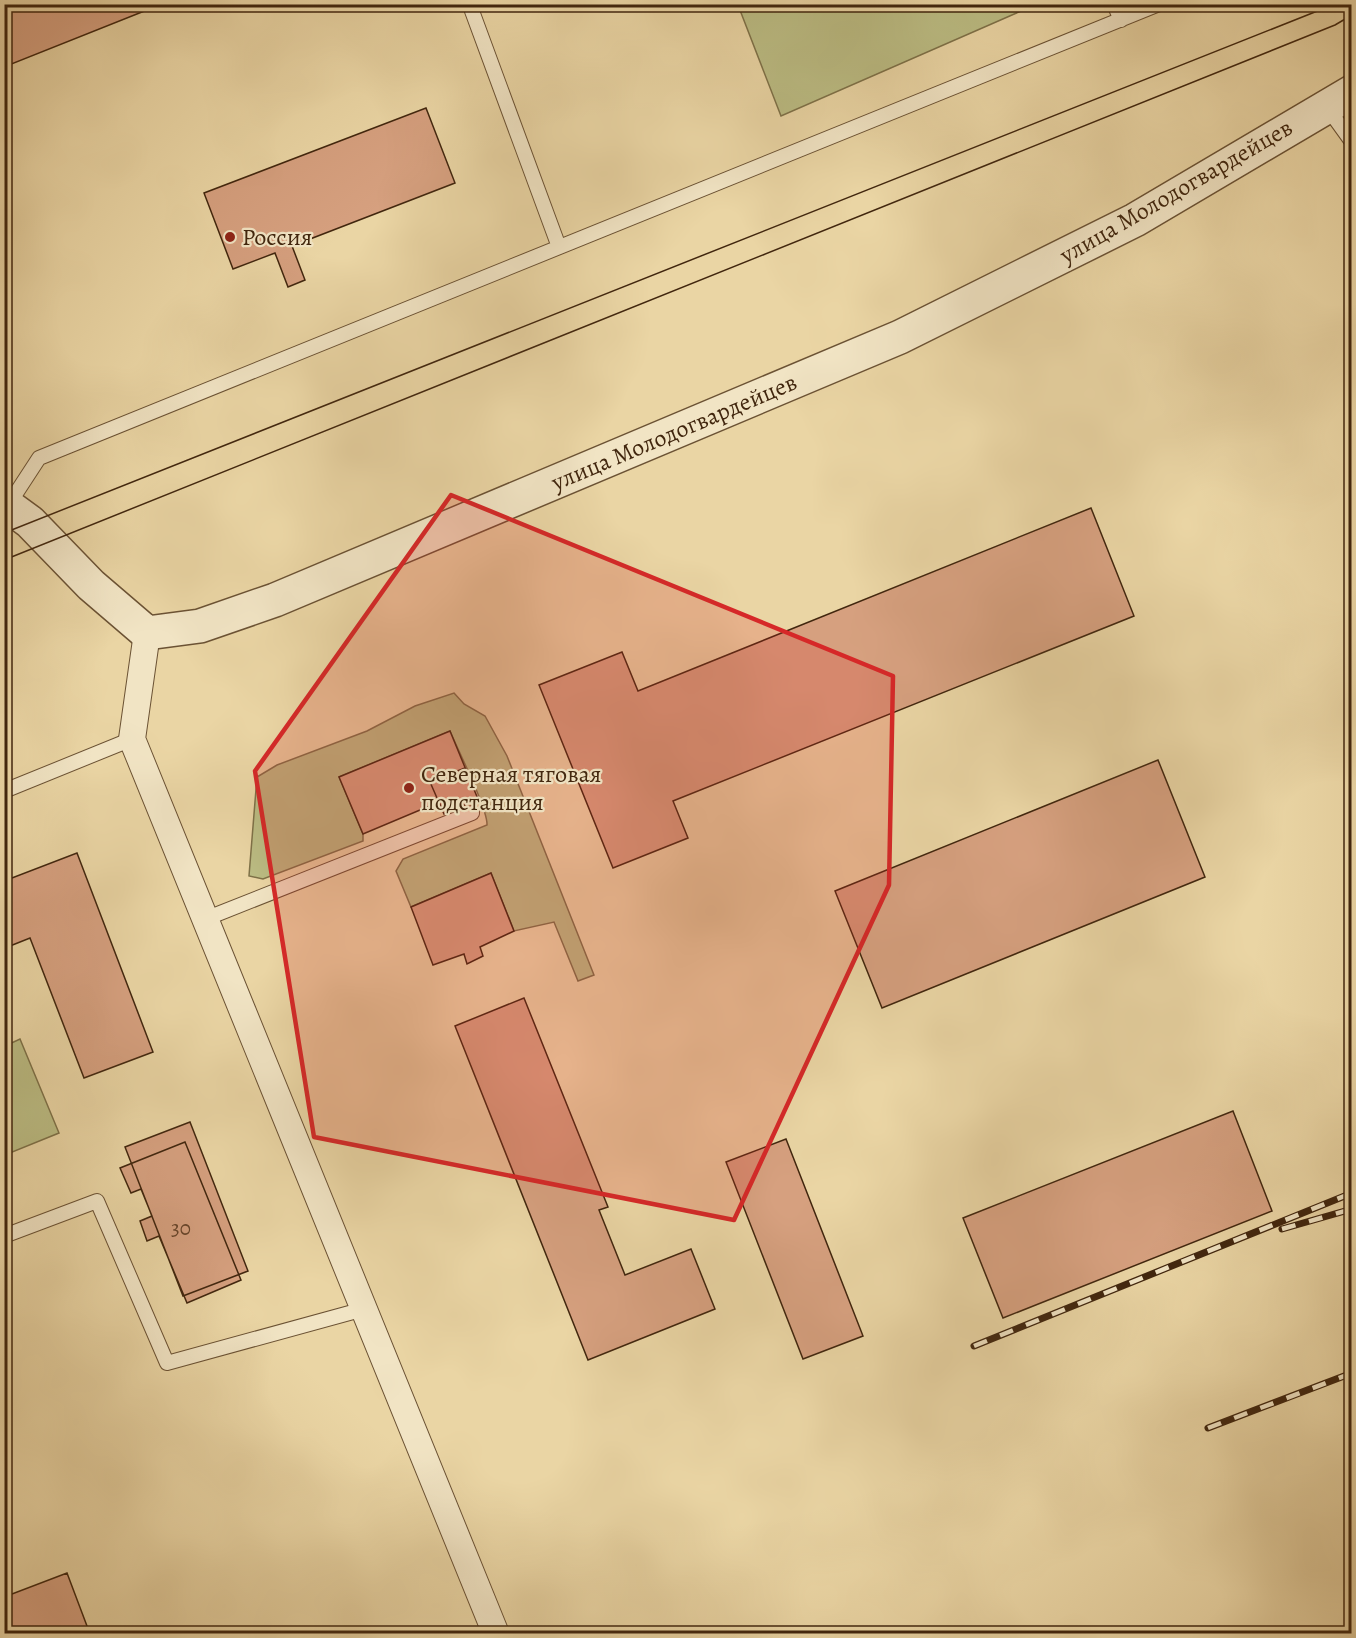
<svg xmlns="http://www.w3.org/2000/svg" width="1356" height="1638" viewBox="0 0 1356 1638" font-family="Alegreya,serif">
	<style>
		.green { fill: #bbbc83; stroke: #7e7148; stroke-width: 1.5 }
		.building { fill: #d6a07f; stroke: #41260e; stroke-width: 1.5 }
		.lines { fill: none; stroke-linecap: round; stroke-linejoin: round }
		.service-casing { stroke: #6b5234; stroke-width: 16 }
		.minor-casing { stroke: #6b5234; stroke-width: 28 }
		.tertiary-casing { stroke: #6b5234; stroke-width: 36 }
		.service { stroke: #f1e4c4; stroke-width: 14 }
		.minor { stroke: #f1e4c4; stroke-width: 26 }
		.tertiary { stroke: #f1e4c4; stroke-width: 33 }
		.tram { stroke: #41260e; stroke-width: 1.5 }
		.rail-casing { stroke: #41260e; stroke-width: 7 }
		.rail { stroke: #f1e4c4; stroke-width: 4.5; stroke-dasharray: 14; stroke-linecap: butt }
		.marked { fill: #d62828; fill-opacity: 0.2; stroke: #d62828; stroke-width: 4.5; stroke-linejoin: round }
		.poi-dot { fill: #8f2418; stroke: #f1e4c4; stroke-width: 2 }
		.labels { text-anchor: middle; stroke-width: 4.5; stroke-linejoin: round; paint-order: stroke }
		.number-label { font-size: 21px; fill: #66442a }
		.street-label { font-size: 24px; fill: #41260e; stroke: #f1e4c4 }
		.poi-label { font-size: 24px; fill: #41260e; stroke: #f1e4c4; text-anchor: start }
	</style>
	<rect width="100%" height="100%" fill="#ead5a4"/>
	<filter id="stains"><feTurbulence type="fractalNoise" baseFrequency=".00333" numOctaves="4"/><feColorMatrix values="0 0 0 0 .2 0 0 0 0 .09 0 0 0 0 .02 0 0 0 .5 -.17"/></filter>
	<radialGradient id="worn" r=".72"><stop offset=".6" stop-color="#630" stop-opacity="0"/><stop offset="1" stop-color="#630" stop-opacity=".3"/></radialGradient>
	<path class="green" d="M738 5H1035L781 116Z
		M454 693 464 704 485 716 507 756 594 975 578 981 554 922 514 931 491 873 411 907 396 871 403 859 487 825C488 810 458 750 450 731L339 777 363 834V841L263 879 249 876 257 777 277 765 367 731 415 706Z
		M20 1039 59 1133 5 1155V1046Z"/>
	<path class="building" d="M4 4H162L4 67Z
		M426 108 455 183 292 246 305 280 288 287 275 253 233 269 204 193Z
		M1091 508 1134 616 673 801 688 838 613 868 539 685 622 652 638 691Z
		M450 731 478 799 444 814 439 802 363 834 339 777Z
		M1158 760 1205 877 882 1008 835 891Z
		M465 768 478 799 444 814 430 782Z
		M77 853 153 1052 84 1078 30 938 10 946 4 933V881Z
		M491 873 514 931 480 947 483 956 467 964 464 954 433 965 411 907Z
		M524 998 608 1207 599 1210 625 1275 691 1249 715 1309 588 1360 455 1026Z
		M1233 1111 1272 1211 1003 1318 963 1218Z
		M190 1122 248 1271 183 1296 125 1147Z
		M786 1139 863 1336 803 1359 726 1162Z
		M185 1142 241 1280 187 1303 159 1236 147 1241 140 1221 152 1216 141 1189 131 1193 120 1168Z
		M67 1573 90 1634H14L4 1609V1597Z"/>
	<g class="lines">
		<defs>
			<path id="service" d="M1114 4 1121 20
				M472 11 559 247
				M1326 106 1352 142
				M9 504 39 458 1159 4
				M4 791 132 739
				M205 919 472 813
				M4 1236 97 1201 167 1363 364 1309"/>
			<path id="minor" d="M147 633 132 739 496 1634"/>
			<path id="tertiary" d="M4 503 30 522 91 585 147 633 200 626 275 600 900 337 1135 220 1352 92"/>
		</defs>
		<use href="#service" class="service-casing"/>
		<use href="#minor" class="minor-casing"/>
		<use href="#tertiary" class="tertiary-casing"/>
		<use href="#service" class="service"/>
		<use href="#minor" class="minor"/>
		<use href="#tertiary" class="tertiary"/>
		<path class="tram" d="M4 533 1335 4
			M4 560 1335 25 1352 15"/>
		<defs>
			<path id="rail" d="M1282 1229 1352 1209
				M974 1346 1352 1193
				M1208 1428 1352 1373"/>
		</defs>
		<use href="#rail" class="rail-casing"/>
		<use href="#rail" class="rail"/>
	</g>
	<path class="marked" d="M451 495 893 676 889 885 734 1220 314 1137 255 771Z"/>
	<g class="poi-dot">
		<circle cx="230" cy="237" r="6"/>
		<circle cx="409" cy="788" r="6"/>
	</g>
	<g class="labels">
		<g class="number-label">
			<text x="181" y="1235">30</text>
		</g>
		<g class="street-label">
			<text transform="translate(1176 191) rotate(-30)" y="8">улица Молодогвардейцев</text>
			<text transform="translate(674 432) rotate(-23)" y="8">улица Молодогвардейцев</text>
		</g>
		<g class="poi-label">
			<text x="242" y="245">Россия</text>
			<text x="421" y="782">Северная тяговая<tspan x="421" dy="28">подстанция</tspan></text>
		</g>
	</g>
	<rect width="1356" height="1638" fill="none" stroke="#ead5a4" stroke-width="24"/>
	<rect x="6" y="6" width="1344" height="1626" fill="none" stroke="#41260e" stroke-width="3"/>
	<rect x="12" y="12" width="1332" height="1614" fill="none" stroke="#41260e" stroke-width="1.5"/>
	<rect width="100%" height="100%" filter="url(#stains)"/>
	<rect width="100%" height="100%" fill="url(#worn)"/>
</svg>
